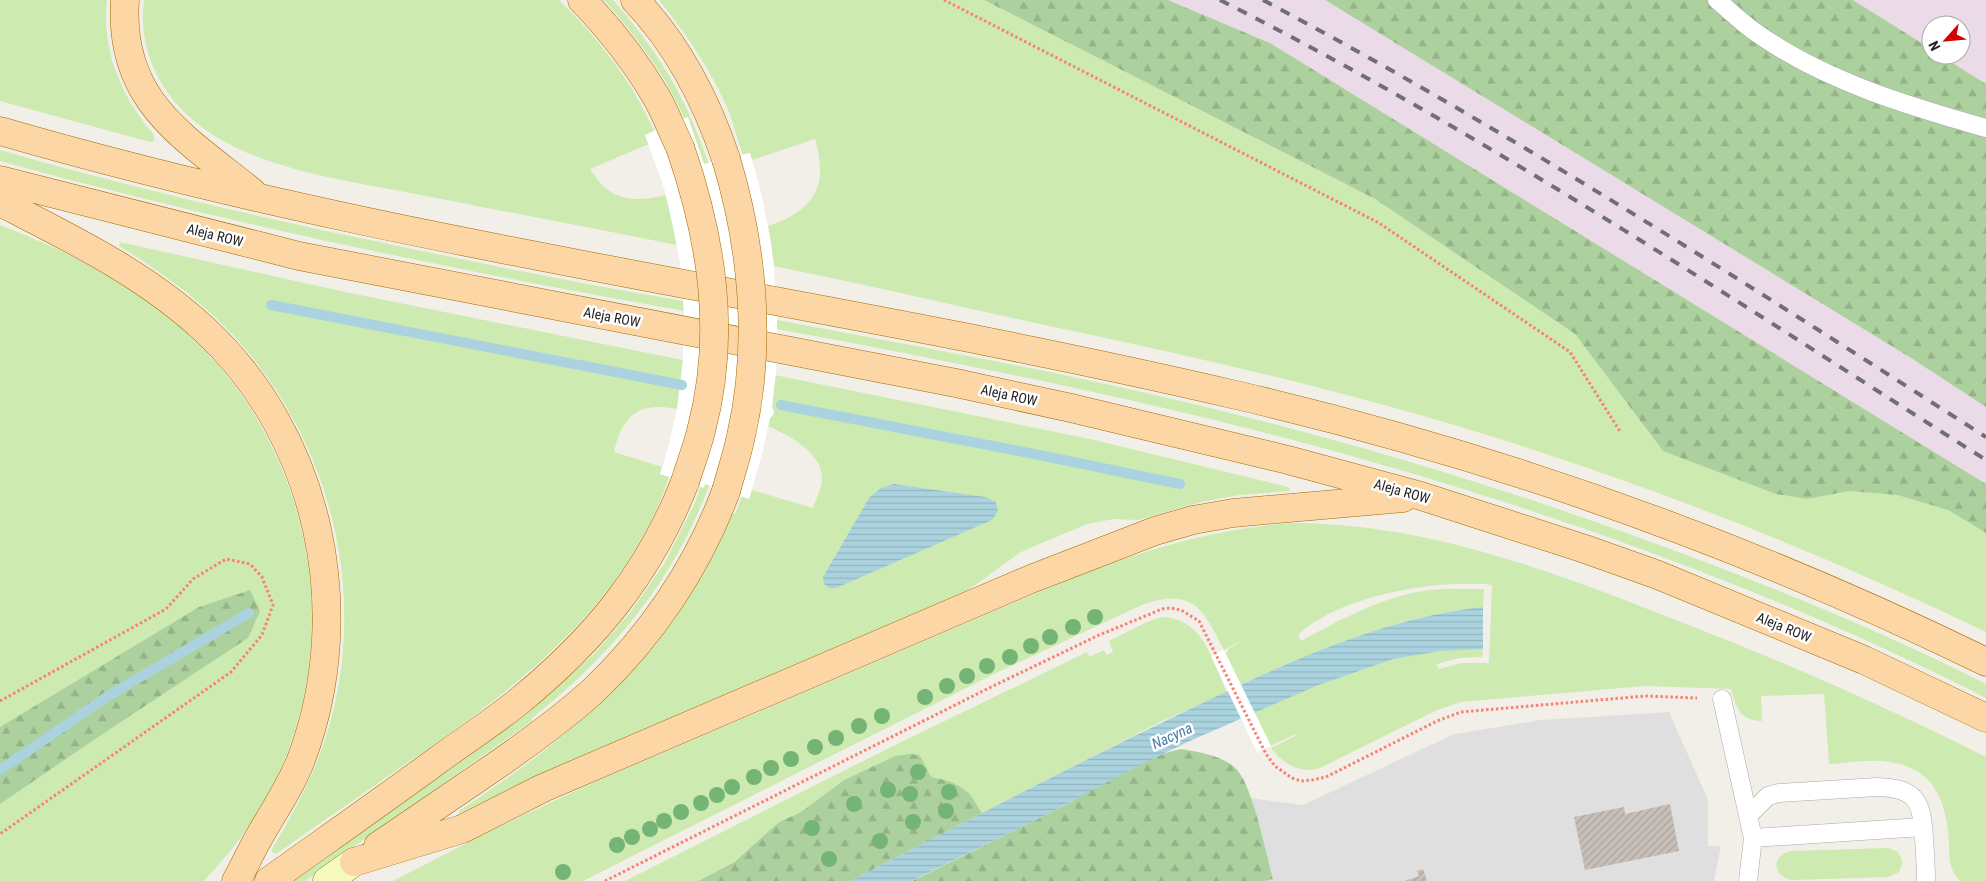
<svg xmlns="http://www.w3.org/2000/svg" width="1986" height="881" viewBox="0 0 1986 881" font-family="'Roboto Condensed',sans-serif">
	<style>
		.residential { fill: #e0dfdf }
		.industrial { fill: #ebdbe8 }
		.grass { fill: #cdebb0 }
		.forest { fill: url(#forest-firs) }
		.water { fill: url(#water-rules) }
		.pier { fill: #fff }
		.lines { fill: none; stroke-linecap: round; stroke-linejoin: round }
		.stream { stroke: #aad3df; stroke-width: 10 }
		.building { fill: url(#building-hatch) }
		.service-casing { stroke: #a9a9a9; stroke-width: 19 }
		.secondary-casing { stroke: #707d05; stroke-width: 29 }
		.primary-casing { stroke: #a06b00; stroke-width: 29 }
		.path { stroke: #fa8072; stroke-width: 3; stroke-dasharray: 2.5 2.5; stroke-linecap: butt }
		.service { stroke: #fff; stroke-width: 18 }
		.secondary { stroke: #f7fabf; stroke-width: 28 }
		.primary { stroke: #fcd6a4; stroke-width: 28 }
		.rail { stroke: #707070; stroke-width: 4; stroke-dasharray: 10 10; stroke-linecap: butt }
		.primary-bridge-casing { stroke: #a06b00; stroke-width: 29; stroke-linecap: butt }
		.primary-bridge { stroke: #fcd6a4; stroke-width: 28 }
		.tree { fill: #74b475 }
		.labels { text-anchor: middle; stroke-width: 5; stroke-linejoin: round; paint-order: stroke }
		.street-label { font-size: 14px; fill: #222; stroke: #fff }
		.water-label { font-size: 15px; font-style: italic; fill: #4a7aab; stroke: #fff }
	</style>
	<defs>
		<pattern id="forest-firs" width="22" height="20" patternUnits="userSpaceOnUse" patternTransform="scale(1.25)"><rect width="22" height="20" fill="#add19e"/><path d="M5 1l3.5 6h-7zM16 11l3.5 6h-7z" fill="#95b388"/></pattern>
		<pattern id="water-rules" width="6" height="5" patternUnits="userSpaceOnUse" patternTransform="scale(1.25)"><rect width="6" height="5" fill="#aad3df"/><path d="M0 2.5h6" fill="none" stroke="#92b5bf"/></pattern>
		<pattern id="building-hatch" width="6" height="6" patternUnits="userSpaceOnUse" patternTransform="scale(1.25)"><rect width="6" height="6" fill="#c7bfb8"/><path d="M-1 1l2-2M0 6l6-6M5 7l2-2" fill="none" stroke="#aba49e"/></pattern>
	</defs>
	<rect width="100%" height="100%" fill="#f2efe9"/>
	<path class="residential" d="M1669 712 1708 800V846H1721L1714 881H1264L1273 879 1250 798 1303 805 1454 734 1541 720Z"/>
	<path class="industrial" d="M1168 0H1325L1332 4 1911 358 1986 407V484L1270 43Z
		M1853 0H1986V84L1940 55H1961V25H1931V49Z"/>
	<path class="grass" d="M0 0H107C101 51 122 97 154 135V141L150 142 0 101Z
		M144 0H559C598 38 632 81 654 131L645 135 649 144 590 169C610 201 631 203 666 195L677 245C592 228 506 212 421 195 358 183 272 171 218 138 169 109 136 58 144 0Z
		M604 0H613C671 65 700 125 722 209 705 168 690 125 668 86 650 55 628 27 604 0Z
		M659 0H984L1375 199 1575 334 1663 451 1808 499 1849 491 1897 495 1948 510 1986 533V632C1831 557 1670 493 1506 441 1364 396 1219 362 1073 331 973 310 874 286 774 266L768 226C814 211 829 187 815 139L752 160 750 153 743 155C737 139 733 122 727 107 710 69 685 32 659 0Z
		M0 150C135 189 271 220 408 248 500 267 591 286 684 301V311C454 270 225 223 0 161Z
		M0 225C87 258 178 309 234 385 330 513 340 692 249 826 235 846 220 863 204 881H0Z
		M120 242 345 292 683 360 677 409C638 401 622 416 614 452L662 467 660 474 669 477C626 606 515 689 407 763 364 793 320 823 276 854L272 852V849C296 809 318 768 330 723 368 586 328 436 232 334 199 299 160 271 119 246Z
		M777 320C900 343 1023 365 1146 393 1324 433 1499 485 1670 549 1778 589 1884 632 1986 684V698C1805 606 1612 533 1417 475 1208 412 992 369 777 329Z
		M775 375 1090 439 1288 487 1290 489 1289 491 1240 495 1201 502 1138 520 1114 519 1087 524 1021 552 968 590 949 599 580 757 459 813V811C547 753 635 686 691 594 707 568 720 541 733 513L735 514 742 496 749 499 752 490 813 508C816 499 822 488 822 478 822 452 788 435 768 426L770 418 774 411 772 407Z
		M717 463C682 571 618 650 531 719L532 721 305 881H292L490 741 549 695 594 654 629 614 664 564 694 505 705 474Z
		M1295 523C1430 524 1557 573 1681 622 1785 662 1886 707 1986 757V881H1960C1949 871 1949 856 1949 842 1947 805 1936 771 1895 763 1875 758 1850 763 1829 764L1824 694 1761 696 1762 721C1739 721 1736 706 1731 689L1645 686 1461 702 1437 710 1320 768C1300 774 1283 764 1271 748L1295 736V734L1271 746 1254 712C1308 688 1363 663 1421 653 1442 650 1462 649 1483 649L1482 657 1459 658 1437 664 1436 665 1439 669 1462 663H1489L1492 585C1484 583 1474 584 1465 584 1416 583 1334 600 1298 635L1301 641C1339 620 1386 595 1430 590 1447 588 1466 589 1484 589L1483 607C1398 616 1319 650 1241 685L1225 653 1228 652 1227 650 1239 643V642L1224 650C1204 610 1193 586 1142 605L994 674 583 881H393L492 830 588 785 1072 578C1146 549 1215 528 1295 523Z
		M1162 617C1203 618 1212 660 1227 692L1158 723 982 813 970 794 961 787 949 781 931 777 925 770 924 762 895 756 844 780 801 812 779 822 733 862 698 881H625L891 747 1087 652 1089 657 1104 650 1106 655 1113 652 1109 641 1147 622Z
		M1888 848 1898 852 1903 862 1899 872 1889 877 1792 880C1772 877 1771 855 1791 851Z"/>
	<path class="forest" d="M984 0H1168L1270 43 1986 484V533L1948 510 1897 495 1849 491 1808 499 1776 494 1663 451 1575 334 1375 199Z
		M1325 0H1853L1931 49V55H1940L1986 84V407L1911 358Z
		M250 590 260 611 248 638 95 739 0 804V727L199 607Z
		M1181 749C1199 752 1226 756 1238 771 1253 789 1266 853 1273 879L1264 881H912C963 856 1014 831 1065 805 1099 786 1143 757 1181 749Z
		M910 754 919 755C925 762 926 770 931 777L949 781 961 787 970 794 982 813 851 881H698L734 862 779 822 801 812 844 780 895 756Z"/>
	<path class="water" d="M894 484 985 497 996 502 998 511 992 520 836 588H829L824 584 823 577 869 498 881 488Z
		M1483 607V649L1440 651 1393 659 1316 686 1192 740 1136 767 1040 818 911 881H851C964 822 1077 763 1192 708 1285 664 1380 618 1483 607Z"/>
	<path class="pier" d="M688 117 704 164 750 153 760 188 770 237 774 266 777 325 776 372 772 407 774 414 770 418 762 454 749 499 705 484 704 488 660 474 668 448 677 409 683 360 684 314 680 264 673 226 664 188 645 135Z
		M1224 650 1271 746 1257 752 1211 656Z"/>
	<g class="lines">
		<path class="stream" d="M271 305 682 385
			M781 405 1034 454 1180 484
			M0 770 108 696 249 613"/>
	</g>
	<path class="building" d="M1670 804 1679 851 1585 870 1574 817 1624 807 1625 814Z
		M1423 869 1427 881H1405L1419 876 1417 871Z"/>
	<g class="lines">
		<defs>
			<path id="service" d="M1717 0C1730 11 1743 24 1758 34 1825 81 1908 106 1986 128
				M1722 699 1753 838 1748 881
				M1748 816 1768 796 1779 793 1877 787C1917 788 1922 802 1924 838 1925 852 1926 867 1926 881
				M1753 838 1923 827"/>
			<path id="secondary" d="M327 881 354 862"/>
			<path id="primary" d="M125 0C118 101 183 136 252 192
				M582 0C611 30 636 62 657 98 666 114 672 131 680 147
				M635 0C677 44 707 102 726 159
				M0 131C405 249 826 299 1236 395 1495 455 1747 545 1986 662
				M0 180 299 256 956 383 1071 408 1288 460 1421 496 1585 549 1658 575 1864 660 1986 718
				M0 202C72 239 145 274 205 330 320 437 356 611 302 757 291 787 273 812 258 839 250 853 244 867 236 881
				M378 846C418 819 457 792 497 765 530 742 563 718 593 691 651 636 698 567 726 491
				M354 862 462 829 543 788 1031 579 1155 531 1193 520 1233 513 1403 498
				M269 881C325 841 382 801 438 760 464 741 492 723 518 702 594 640 649 574 685 482"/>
		</defs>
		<use href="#service" class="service-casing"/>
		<use href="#secondary" class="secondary-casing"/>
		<use href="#primary" class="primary-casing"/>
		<path class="path" d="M944 0 1379 223 1570 352 1621 433
			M0 701 166 609 193 579 226 559 250 564 262 577 273 605 262 635 231 672 0 834
			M605 881 989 688 1097 636 1162 609 1170 608 1181 610 1199 621 1266 754 1275 766 1292 778 1301 781 1312 780 1326 777 1437 721 1461 712 1645 696 1697 698"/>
		<use href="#service" class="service"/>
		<use href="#secondary" class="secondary"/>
		<use href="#primary" class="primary"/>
		<path class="rail" d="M1220 0C1486 134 1735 301 1986 460
			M1263 0C1512 132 1748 285 1986 437"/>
		<defs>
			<path id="primary-bridge" d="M680 147C712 240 727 334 701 431 697 448 690 465 685 482
				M726 159C753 248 762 345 741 436 737 455 731 473 726 491"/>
		</defs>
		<use href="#primary-bridge" class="primary-bridge-casing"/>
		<use href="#primary-bridge" class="primary-bridge"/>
	</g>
	<g class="tree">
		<circle cx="1095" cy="617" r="8"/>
		<circle cx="1073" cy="627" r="8"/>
		<circle cx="1050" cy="637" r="8"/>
		<circle cx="1031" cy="646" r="8"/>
		<circle cx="1010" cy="657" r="8"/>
		<circle cx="987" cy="666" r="8"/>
		<circle cx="967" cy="676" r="8"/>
		<circle cx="947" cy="686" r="8"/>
		<circle cx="925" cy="697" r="8"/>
		<circle cx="882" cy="716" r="8"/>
		<circle cx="859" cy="726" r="8"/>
		<circle cx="836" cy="738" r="8"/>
		<circle cx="815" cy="747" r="8"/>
		<circle cx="791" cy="759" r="8"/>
		<circle cx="771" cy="768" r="8"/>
		<circle cx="918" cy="772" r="8"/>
		<circle cx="754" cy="777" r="8"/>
		<circle cx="732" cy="787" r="8"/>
		<circle cx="888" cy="790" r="8"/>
		<circle cx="949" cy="792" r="8"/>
		<circle cx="910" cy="794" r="8"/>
		<circle cx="717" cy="795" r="8"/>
		<circle cx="701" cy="803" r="8"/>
		<circle cx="854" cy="804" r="8"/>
		<circle cx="946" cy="811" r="8"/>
		<circle cx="681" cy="812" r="8"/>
		<circle cx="664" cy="821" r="8"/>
		<circle cx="913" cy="822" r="8"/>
		<circle cx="812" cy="828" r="8"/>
		<circle cx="650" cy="829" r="8"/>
		<circle cx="632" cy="837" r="8"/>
		<circle cx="880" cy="841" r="8"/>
		<circle cx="617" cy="845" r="8"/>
		<circle cx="829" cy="859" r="8"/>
		<circle cx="563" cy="872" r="8"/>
	</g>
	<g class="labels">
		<g class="street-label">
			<text transform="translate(215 235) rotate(14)" y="5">Aleja ROW</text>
			<text transform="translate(612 317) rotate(11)" y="5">Aleja ROW</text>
			<text transform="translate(1009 395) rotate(12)" y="5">Aleja ROW</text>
			<text transform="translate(1402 491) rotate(16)" y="5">Aleja ROW</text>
			<text transform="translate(1784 627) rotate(22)" y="5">Aleja ROW</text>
		</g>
		<g class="water-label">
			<text transform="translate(1172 736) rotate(-25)" y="5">Nacyna</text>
		</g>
	</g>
	<g transform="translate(1946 40) rotate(243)"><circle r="24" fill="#ffffff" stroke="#a7a7a7"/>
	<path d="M0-4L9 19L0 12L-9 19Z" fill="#d40000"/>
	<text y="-8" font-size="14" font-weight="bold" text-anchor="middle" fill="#222222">N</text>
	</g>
</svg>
